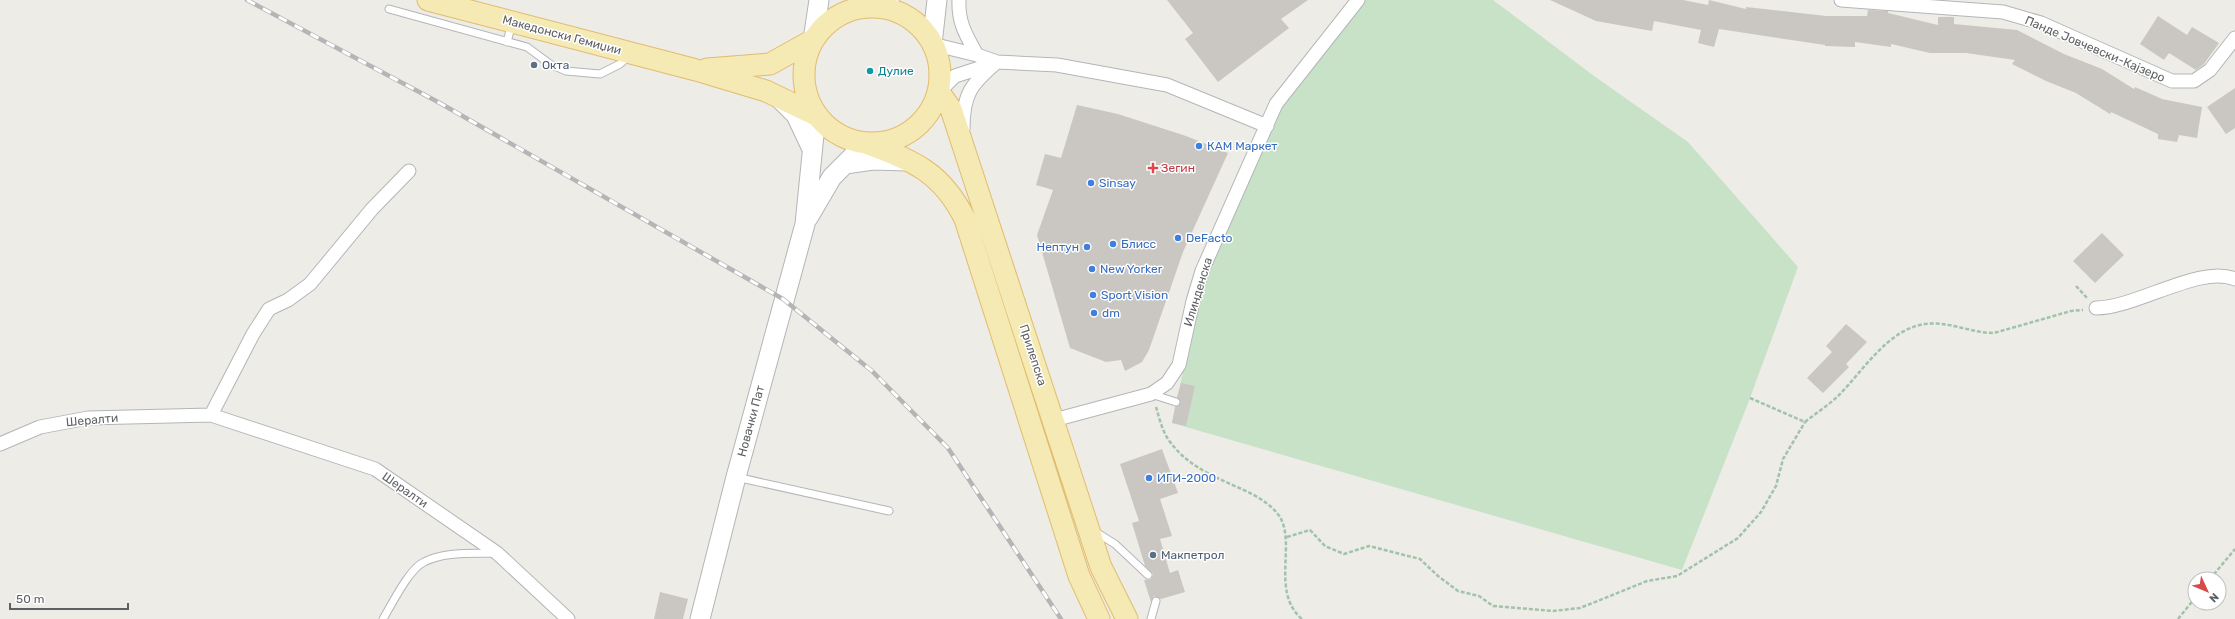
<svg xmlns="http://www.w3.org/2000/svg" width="2235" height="619" viewBox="0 0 2235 619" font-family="Rubik,sans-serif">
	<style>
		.green { fill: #c7e2c6 }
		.building { fill: #cac7c2 }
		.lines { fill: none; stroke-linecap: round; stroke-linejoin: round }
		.lane-casing { stroke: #b3b6b9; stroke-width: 9 }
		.street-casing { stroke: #b3b6b9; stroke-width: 15 }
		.secondary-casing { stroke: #b2b5b9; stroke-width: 21 }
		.primary-casing { stroke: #e1bc6d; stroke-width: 23 }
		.path { stroke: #a0c3a9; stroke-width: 2.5; stroke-dasharray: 4 2; stroke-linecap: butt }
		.lane { stroke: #fff; stroke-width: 7 }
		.street { stroke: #fff; stroke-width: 13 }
		.secondary { stroke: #fff; stroke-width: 19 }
		.primary { stroke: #f5e9b4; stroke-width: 21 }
		.rail-casing { stroke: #b4b5b5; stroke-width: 4.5 }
		.rail { stroke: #fff; stroke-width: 3; stroke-dasharray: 9; stroke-linecap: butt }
		.service-dot { fill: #5c6f8a; stroke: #fff; stroke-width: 1.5 }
		.culture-dot { fill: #0f9aa8; stroke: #fff; stroke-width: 1.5 }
		.shop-dot { fill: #3f7fe0; stroke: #fff; stroke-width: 1.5 }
		.health-dot { fill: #e0444e; stroke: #fff; stroke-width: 1.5 }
		.labels { text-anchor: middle; stroke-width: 3; stroke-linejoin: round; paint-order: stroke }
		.street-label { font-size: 12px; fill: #5e6164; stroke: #fff }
		.service-label { font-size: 12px; fill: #4e5e75; stroke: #fff; text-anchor: start }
		.culture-label { font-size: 12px; fill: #0d838f; stroke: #fff; text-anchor: start }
		.shop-label { font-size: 12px; fill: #366cbe; stroke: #fff; text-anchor: start }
		.health-label { font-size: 12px; fill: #be3a42; stroke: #fff; text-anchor: start }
	</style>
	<rect width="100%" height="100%" fill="#eeece6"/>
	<path class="green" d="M1358 0H1493L1594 76 1688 142 1798 267 1750 398 1682 570 1172 423 1184 367 1193 301 1276 104Z"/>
	<path class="building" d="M1167 0H1308L1281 19 1289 28 1218 82 1185 39 1193 33Z
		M1550 0H1683L1708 5 1709 0 1746 9V7L1826 16H1867L1868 10 1888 11V13L1938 25V17H1954V24L2017 30 2064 54 2102 69 2134 89 2135 87 2162 99 2202 107 2197 138 2179 135 2177 142 2158 139V134L2111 112 2110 114 2076 93 2046 81 2012 64 2015 60 1966 53H1930L1891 44V47L1855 42V47L1825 46V45L1719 29 1714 47 1698 43 1701 30 1654 21 1652 31 1596 21Z
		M2158 16 2187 35 2192 27 2219 43 2204 64 2196 70 2169 53 2164 60 2140 44Z
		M2235 88V128L2226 134 2207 107Z
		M1077 105 1118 114 1186 136 1228 153 1183 252 1149 350 1142 362 1125 371 1121 360 1106 362 1070 348 1037 235 1053 190 1036 185 1045 154 1061 158Z
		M2102 233 2124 255 2095 283 2073 261Z
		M1846 324 1867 342 1846 364 1849 367 1823 393 1807 378 1832 352 1826 346Z
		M1181 383 1195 386 1186 426 1172 423 1175 407 1181 403 1177 397Z
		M1162 449 1178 493 1160 499 1172 536 1160 539 1170 573 1178 570 1185 592 1161 599 1154 596 1151 602 1144 580 1151 579 1153 574 1145 566 1132 523 1139 521 1120 464Z
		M660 592 688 599 683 619H654Z"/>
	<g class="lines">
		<defs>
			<path id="lane" d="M389 9 527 47 550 64 566 71 600 74 620 64 629 56
				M507 42 512 23
				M1151 394 1176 402
				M736 477 889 511
				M1094 531 1115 544 1148 575
				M383 619C392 604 409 569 424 562 445 551 473 554 496 553
				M1151 619 1156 601"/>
			<path id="street" d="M959 0C958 23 966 35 977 55L997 62 1057 65 1167 85 1267 126
				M1841 0 2003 12 2041 23 2172 81H2194L2210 70 2235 38
				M932 44 977 55
				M939 92 955 76 992 64
				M963 129C963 94 971 84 997 62
				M2096 308C2136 308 2201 264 2235 279
				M211 415 253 334 269 309 288 300 310 284 372 209 409 171
				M1054 420 1151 394 1167 383 1179 365 1193 301 1202 271 1276 104 1358 0
				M0 444 40 427 88 418 211 415 375 469 497 553 568 619"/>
			<path id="secondary" d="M877 0 881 7 889 0
				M813 40 819 0
				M932 44 937 0
				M780 99 796 115 812 149
				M845 164 873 160 907 161
				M808 218 832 177 866 143
				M700 619 736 477 805 224 816 115"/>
			<path id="primary" d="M428 0 696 70 766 91 816 115
				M804 75a68 68 0 1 1 136 0a68 68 0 1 1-136 0Z
				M707 69 770 64 813 40
				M939 92 951 109 1101 567 1127 619
				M866 143C913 161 941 171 965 219L1079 576 1099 619"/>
		</defs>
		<use href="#lane" class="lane-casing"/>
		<use href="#street" class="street-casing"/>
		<use href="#secondary" class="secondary-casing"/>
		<use href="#primary" class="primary-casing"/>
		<path class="path" d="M2076 286 2088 299
			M1750 398 1805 422C1816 413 1829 405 1839 395 1863 371 1888 329 1925 324 1949 321 1971 333 1994 333L2071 311 2083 310
			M1156 407C1159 417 1162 430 1168 439 1185 464 1210 475 1237 487 1251 493 1267 501 1277 513 1299 539 1269 591 1302 619
			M1287 537 1310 530 1325 546 1344 554 1369 546 1420 559 1438 576 1458 591 1479 596 1493 606 1553 611 1580 608 1647 581 1677 576 1738 538 1761 512 1776 486 1783 459 1805 422
			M2210 579 2235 549
			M2178 619 2195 598"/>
		<use href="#lane" class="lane"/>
		<use href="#street" class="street"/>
		<use href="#secondary" class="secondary"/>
		<use href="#primary" class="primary"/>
		<defs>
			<path id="rail" d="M247 0 438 102 783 299 872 371 948 448 1061 619"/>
		</defs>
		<use href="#rail" class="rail-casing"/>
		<use href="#rail" class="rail"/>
	</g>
	<g class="service-dot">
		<circle cx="534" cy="65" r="4"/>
		<circle cx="1153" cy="555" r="4"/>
	</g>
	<circle class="culture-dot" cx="870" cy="71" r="4"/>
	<g class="shop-dot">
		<circle cx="1199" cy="146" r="4"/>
		<circle cx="1091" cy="183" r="4"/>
		<circle cx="1178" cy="238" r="4"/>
		<circle cx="1113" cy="244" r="4"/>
		<circle cx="1087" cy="247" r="4"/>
		<circle cx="1092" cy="269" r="4"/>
		<circle cx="1093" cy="295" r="4"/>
		<circle cx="1094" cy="313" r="4"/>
		<circle cx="1149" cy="478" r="4"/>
	</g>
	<path class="health-dot" d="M1151 162h4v4h4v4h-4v4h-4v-4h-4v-4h4z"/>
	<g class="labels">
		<g class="street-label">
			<text transform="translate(562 35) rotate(15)" y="4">Македонски Гемиџии</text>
			<text transform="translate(2095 49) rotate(23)" y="4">Панде Јовчевски-Кајзеро</text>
			<text transform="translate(1198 292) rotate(-73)" y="4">Илинденска</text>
			<text transform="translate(1033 355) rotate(72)" y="4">Прилепска</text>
			<text transform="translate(92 420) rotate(-5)" y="4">Шералти</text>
			<text transform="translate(751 421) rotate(-75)" y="4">Новачки Пат</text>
			<text transform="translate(405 490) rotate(35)" y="4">Шералти</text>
		</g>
		<g class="service-label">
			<text x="542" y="69">Окта</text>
			<text x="1161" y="559">Макпетрол</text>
		</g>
		<g class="culture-label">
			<text x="878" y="75">Дулие</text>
		</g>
		<g class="shop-label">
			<text x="1207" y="150">КАМ Маркет</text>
			<text x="1099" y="187">Sinsay</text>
			<text x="1186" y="242">DeFacto</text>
			<text x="1121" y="248">Блисс</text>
			<text x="1079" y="251" text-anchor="end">Нептун</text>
			<text x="1100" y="273">New Yorker</text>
			<text x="1101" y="299">Sport Vision</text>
			<text x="1102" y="317">dm</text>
			<text x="1157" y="482">ИГИ-2000</text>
		</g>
		<g class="health-label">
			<text x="1161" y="172">Зегин</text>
		</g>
	</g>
	<g transform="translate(2207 591) rotate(134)"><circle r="19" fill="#ffffff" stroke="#bfc0c1"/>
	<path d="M0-3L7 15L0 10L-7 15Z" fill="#d54c46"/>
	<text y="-6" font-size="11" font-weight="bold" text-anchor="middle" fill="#5e6164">N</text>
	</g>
	<path d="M10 603v6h118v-6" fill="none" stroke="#5e6164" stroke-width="2"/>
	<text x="16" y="603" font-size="12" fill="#5e6164" stroke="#ffffff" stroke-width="3" paint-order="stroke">50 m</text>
</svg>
